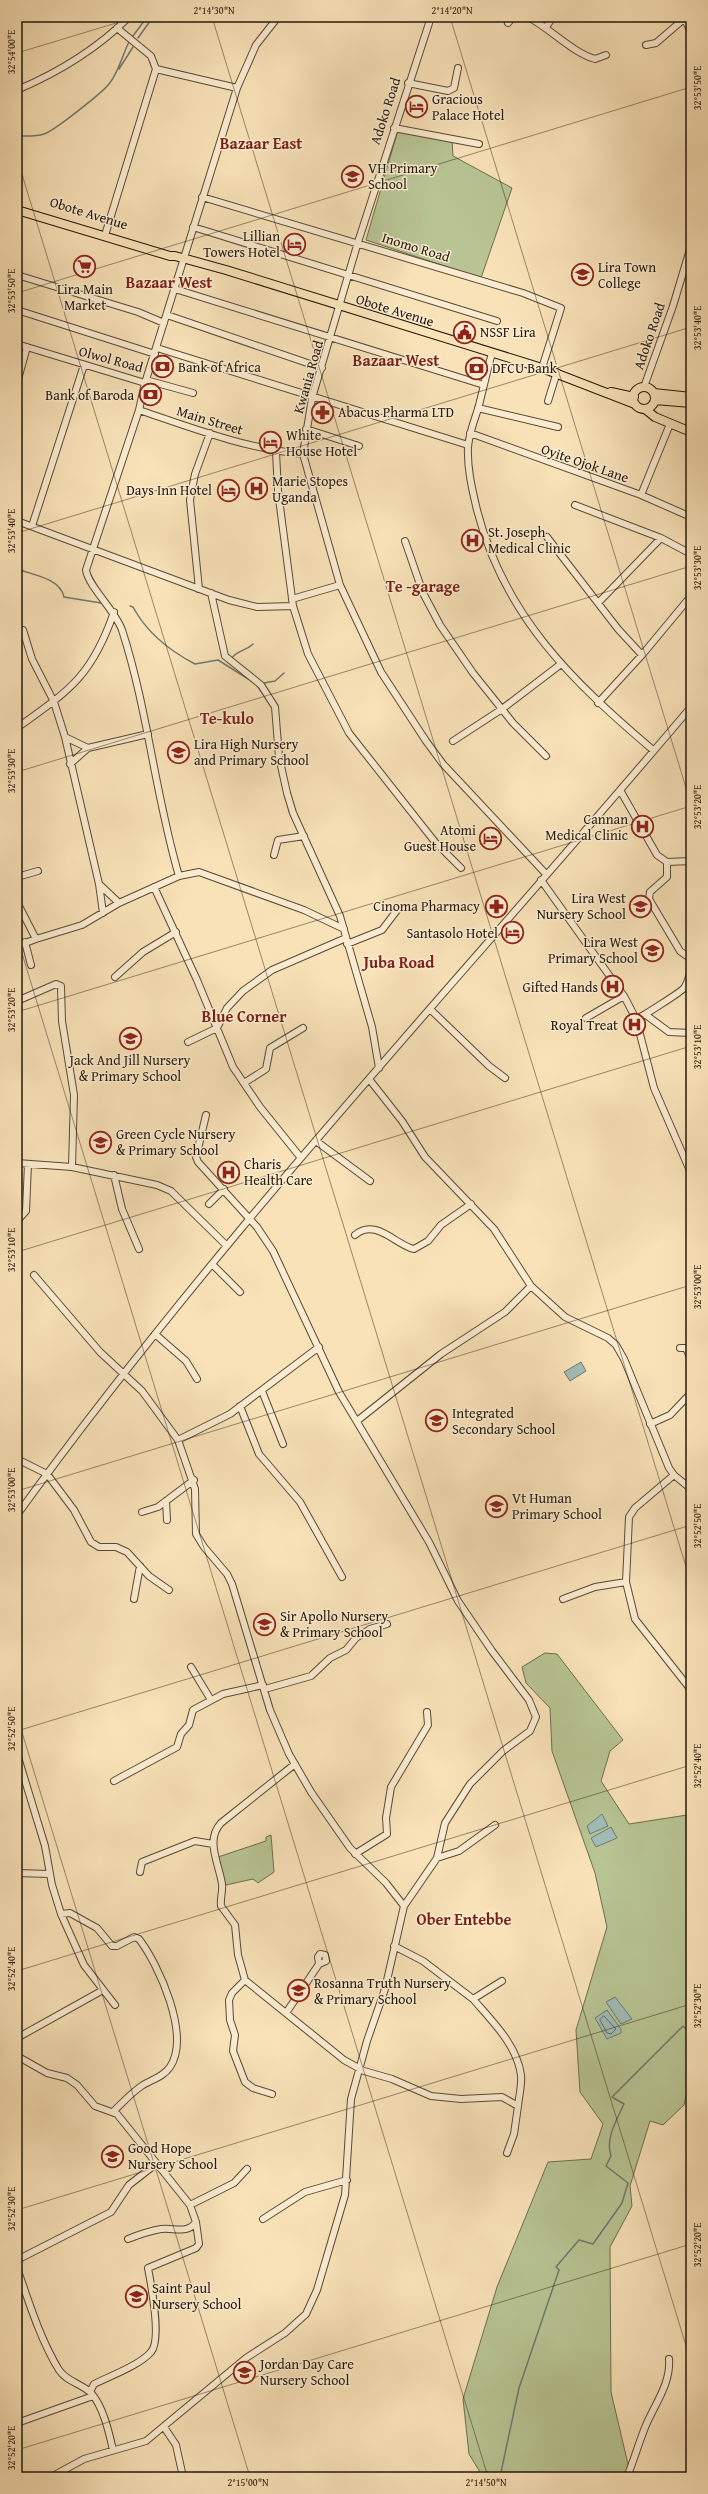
<svg xmlns="http://www.w3.org/2000/svg" width="708" height="2494" viewBox="0 0 708 2494" font-family="'Gentium Book Plus',serif">
	<style>
		.green { fill: #b8c493; stroke: #6e6e4e }
		.water { fill: #a0bcb7; stroke: #6e7a71 }
		.lines { fill: none; stroke-linecap: round; stroke-linejoin: round }
		.shore { stroke: #626a60; stroke-width: 1 }
		.stream { stroke: #6e7a71; stroke-width: 1.5 }
		.minor-casing { stroke: #584a34; stroke-width: 8 }
		.major-casing { stroke: #231708; stroke-width: 10 }
		.minor { stroke: #fbecd1; stroke-width: 6 }
		.major { stroke: #f9e2b8; stroke-width: 8 }
		.ticks { fill: none; stroke: #231708; stroke-width: 1; stroke-opacity: 0.45 }
		.labels { text-anchor: middle; stroke-width: 3; stroke-linejoin: round; paint-order: stroke }
		.poi-label { font-size: 14px; fill: #231708; stroke: #fbecd1; text-anchor: start }
		.street-label { font-size: 14px; fill: #231708; stroke: #fbecd1 }
		.quarter-label { font-size: 16px; font-weight: bold; fill: #7a1f14; stroke: #fbecd1 }
		.neatline { fill: none; stroke: #231708; stroke-width: 1.5 }
		.ticks-label { font-size: 10px; text-anchor: middle; fill: #231708 }
	</style>
	<rect width="100%" height="100%" fill="#f9e2b8"/>
	<filter id="stains"><feTurbulence type="fractalNoise" baseFrequency=".005" numOctaves="4"/><feColorMatrix values="0 0 0 0 .2 0 0 0 0 .09 0 0 0 0 .02 0 0 0 .5 -.17"/></filter>
	<radialGradient id="worn" r=".72"><stop offset=".6" stop-color="#630" stop-opacity="0"/><stop offset="1" stop-color="#630" stop-opacity=".3"/></radialGradient>
	<path class="green" d="M398 130 452 140 453 156 512 188 481 278 366 240Z
		M545 1653 557 1654 623 1740 610 1751 601 1781 629 1824 687 1815 691 1817V2071L684 2105 663 2125 650 2121 630 2186 632 2206 610 2247 611 2392 631 2477H483L469 2454 463 2399 497 2287 548 2162 591 2159 603 2124 580 2092 576 2030 607 1927 595 1873 552 1751 550 1708 526 1683 522 1667Z
		M271 1835 274 1872 258 1883 253 1879 226 1885 217 1870 218 1857 266 1841V1837Z"/>
	<path class="water" d="M581 1362 586 1371 570 1381 564 1372Z
		M602 1814 608 1826 590 1834 587 1826Z
		M611 1827 617 1838 596 1847 591 1838Z
		M615 1997 632 2019 621 2024 606 2002Z
		M607 2010 621 2029V2033L607 2039 595 2018Z"/>
	<g class="lines">
		<path class="shore" d="M604 2016 616 2029 611 2034 607 2033 600 2020Z"/>
		<path class="stream" d="M133 36 144 21 152 17
			M138 38 153 17
			M119 69 133 47
			M17 136C26 136 35 137 44 134 54 131 103 92 109 84 119 72 122 55 130 40
			M17 569C33 575 60 578 64 597L101 603
			M17 590 20 607
			M130 606 133 607C147 633 170 651 195 664L218 660 253 682
			M231 659C237 650 246 651 253 644
			M264 683 275 681 284 673
			M256 684 263 694
			M500 2477 519 2388 559 2270 556 2267 579 2240 593 2244 622 2203 628 2183 606 2166 611 2156C605 2139 617 2119 624 2104L612 2097 683 2026 691 2034"/>
		<defs>
			<path id="minor" d="M431 17 358 242 312 398 303 454 340 585 381 672 426 741 443 764 546 874
				M528 17C551 29 573 53 595 59L606 55
				M684 17 691 33
				M508 23 513 17
				M546 27 553 17
				M646 45 656 43 685 18
				M156 69 237 88
				M408 83 448 91 454 88 458 68
				M17 90C57 73 98 48 129 17
				M394 128 479 144
				M202 197 523 293 561 308 542 368
				M193 227 497 321
				M106 232 156 69 151 56 117 28
				M17 275 138 312 164 323
				M175 289 484 385
				M17 310 155 354
				M167 315 322 368
				M17 344 145 383 237 88 256 45 278 17
				M157 348 468 445
				M492 353C487 371 483 390 478 409 474 421 469 434 468 447 467 468 472 489 477 510 504 616 573 682 653 750
				M146 380 193 393
				M17 383 27 347
				M145 383 139 410C192 428 247 449 303 454
				M644 387 673 306 691 246
				M548 401 557 372
				M478 408 558 427
				M139 410 86 570C88 586 115 610 122 630 148 710 155 795 179 876
				M306 429 359 446
				M470 433 641 495 691 517
				M276 452 278 491 293 606 308 654 349 733 435 842 461 868
				M641 495 670 424
				M575 505 661 538 691 554
				M17 521 229 600 257 607 293 606
				M32 526 84 365
				M547 537 618 629 642 655
				M405 541 423 593 440 625 473 673 513 723 546 756
				M199 589 190 500 195 474 210 433
				M211 593 225 656 261 685 275 707 279 757 287 793 293 813 340 916 372 1027 379 1068
				M292 599 340 585
				M598 603 661 538
				M23 630 32 659 54 702 65 737 99 884 103 913
				M598 703 642 655 691 596
				M17 728C70 690 92 676 114 612
				M65 737 88 748
				M453 741 502 709 561 664
				M70 764 88 748 148 734
				M620 790 657 855 667 862 691 861
				M274 855 278 840 304 836
				M667 862V877L650 892 649 899 680 951 691 959
				M17 877 38 871
				M541 880 624 996 636 1019 654 1088 691 1173
				M99 884 119 903
				M154 887 197 980 233 1067 260 1107 301 1158
				M17 902 36 939 82 925 119 903 179 876 199 872 304 910 344 929
				M25 942 31 965
				M347 944 382 930 398 909
				M17 946 36 939
				M115 977 143 952 176 932
				M17 1001 56 984 61 986 62 1021 74 1095 72 1167
				M430 1009 489 1066 505 1078
				M646 1015 669 1032 691 1033
				M586 1018 624 996
				M636 1019C640 1018 681 992 684 988 688 983 689 976 691 970
				M188 1042 217 1028 227 1008 243 991 272 970 346 938
				M369 1079 402 1121 425 1157 494 1229 531 1286 565 1317 608 1338 616 1345 624 1359 669 1468 674 1475 691 1489
				M244 1083 266 1069 270 1048 303 1028
				M316 1141 370 1181
				M17 1163 72 1167 157 1185 171 1191 227 1246
				M114 1175 122 1209 139 1249
				M209 1204 224 1189
				M17 1221 26 1211 28 1164
				M355 1235C375 1217 397 1246 414 1249L428 1241 441 1225 471 1204
				M212 1264 240 1292
				M34 1275 100 1352 142 1391 178 1440 195 1489 196 1534 204 1547 227 1574 232 1584 270 1710 289 1754 311 1792 350 1848 386 1883 404 1906
				M155 1334 186 1361 197 1379
				M680 1348H686L691 1359
				M262 1391 283 1444
				M240 1406 259 1454 300 1502 342 1577
				M357 1421 441 1354 505 1312 531 1286
				M650 1424 670 1415 691 1393
				M178 1440 230 1414 319 1347
				M17 1459 47 1474 74 1510 91 1542 99 1547H116L127 1552 149 1576 169 1590
				M674 1475 635 1508 629 1517 626 1582 635 1619 691 1690
				M166 1501 167 1520
				M142 1512 158 1507 194 1480
				M17 1515C223 1230 465 975 691 707
				M134 1599 140 1566
				M563 1599 595 1587 626 1582
				M191 1667 211 1700
				M265 1689 311 1676 330 1658 346 1650 356 1638 370 1629 387 1624
				M17 1754 45 1846 52 1885 61 1914 70 1913 97 1928 112 1946H117L134 1937 139 1939C159 1965 191 2036 170 2067 163 2077 153 2079 143 2085 132 2092 122 2103 113 2112
				M295 1764 221 1823C205 1840 219 1864 222 1884 223 1891 220 1898 221 1906L235 1925 238 1955 245 1980 344 2060 364 2071 392 2079 431 2096 461 2099 502 2097 518 2106 514 2134 507 2153
				M114 1781 177 1747 181 1734 189 1725 193 1710 223 1694 263 1685
				M355 1854 387 1834 386 1818 391 1787 428 1725 427 1712
				M437 1858 459 1851 495 1825
				M140 1872 142 1862 195 1841 213 1844
				M17 1873 49 1874
				M61 1914 84 1965 115 2005
				M394 1946 423 1961 473 1999 502 1981
				M245 1980 232 1993 229 2000 230 2020 235 2035 233 2051 245 2082 253 2088 272 2094
				M473 1999C492 2021 517 2045 521 2075 522 2085 519 2096 518 2106
				M286 2013 319 1964 326 1961 325 1955 320 1954 318 1957 319 1964
				M17 2038 103 1990
				M17 2056 47 2073 67 2078 77 2085 95 2106 117 2114 190 2205 196 2222C187 2235 173 2227 161 2229 149 2231 138 2235 128 2239
				M190 2205 234 2183 247 2169
				M263 2219 305 2192 347 2180
				M17 2260 111 2212 129 2185 156 2164
				M17 2268C29 2302 40 2339 59 2370 67 2382 81 2383 91 2393 103 2406 109 2432 113 2450
				M90 2392 94 2384C110 2376 140 2365 151 2352 162 2340 151 2284 148 2268L196 2248 199 2244 196 2222
				M17 2423 93 2396
				M164 2427 176 2445 183 2477
				M51 2477 84 2459 146 2441 246 2358 285 2333 306 2314 317 2290 345 2195 351 2099 367 2041 385 1989 404 1906 437 1858 445 1823 470 1784 503 1751 530 1731 536 1717 529 1700 492 1651 458 1601 429 1542 339 1392 273 1251 257 1227 198 1162 196 1157 206 1115
				M627 2477C634 2460 639 2442 646 2425 655 2404 671 2383 669 2359"/>
			<path id="major" d="M17 210 170 256H175L226 270 542 368 635 404
				M633 398a11 11 0 1 1 22 0a11 11 0 1 1-22 0Z
				M611 392 634 397
				M654 393 691 397
				M655 400 691 403
				M645 409 655 417 691 432"/>
		</defs>
		<use href="#minor" class="minor-casing"/>
		<use href="#major" class="major-casing"/>
		<use href="#minor" class="minor"/>
		<use href="#major" class="major"/>
	</g>
	<path class="ticks" d="M212 17 691 1583M450 17 691 804M689 17 691 25M17 53 136 17M17 158 691 2362M17 293 691 87M17 533 691 327M17 772 691 566M17 937 488 2477M17 1012 691 806M17 1252 691 1046M17 1491 691 1285M17 1716 250 2477M17 1731 691 1525M17 1971 691 1765M17 2210 691 2004M17 2450 691 2244"/>
	<defs>
		<symbol id="hotel-ring" viewBox="-11 -11 22 22"><circle r="9.5" fill="#fbecd1" stroke="#8f2418" stroke-width="1.5"/><path d="M-6-4.5h1.5V1H6V5H4.5V3h-9V5H-6ZM-4 0a1.8 1.8 0 1 1 3.6 0ZM.5 0V-2.5h3Q6-2.5 6 0Z" fill="#8f2418"/></symbol>
		<symbol id="school-ring" viewBox="-11 -11 22 22"><circle r="9.5" fill="#fbecd1" stroke="#8f2418" stroke-width="1.5"/><path d="M0-5L7-2L0 1L-7-2ZM-4 1L0 2.5L4 1V4Q0 6-4 4Z" fill="#8f2418"/></symbol>
		<symbol id="supermarket-ring" viewBox="-11 -11 22 22"><circle r="9.5" fill="#fbecd1" stroke="#8f2418" stroke-width="1.5"/><path d="M-6-5.5h2.5l.6 2H6L4.5 2H-2.5L-4.4-4H-6ZM-1.5 3.2a1.3 1.3 0 1 0 .1 0ZM3 3.2a1.3 1.3 0 1 0 .1 0Z" fill="#8f2418"/></symbol>
		<symbol id="university-ring" viewBox="-11 -11 22 22"><circle r="9.5" fill="#fbecd1" stroke="#8f2418" stroke-width="1.5"/><path d="M0-5L7-2L0 1L-7-2ZM-4 1L0 2.5L4 1V4Q0 6-4 4Z" fill="#8f2418"/></symbol>
		<symbol id="civic-ring" viewBox="-11 -11 22 22"><circle r="9.5" fill="#fbecd1" stroke="#8f2418" stroke-width="1.5"/><path d="M-.6-6.5H3V-4.5H.6V-3L4-1V1h2V6H-6V1h2V-1L-.6-3ZM-1.2 2.5V6h2.4V2.5Z" fill="#8f2418"/></symbol>
		<symbol id="bank-ring" viewBox="-11 -11 22 22"><circle r="9.5" fill="#fbecd1" stroke="#8f2418" stroke-width="1.5"/><path d="M-6-4H6V4H-6ZM0-2.3a2.3 2.3 0 1 0 0 4.6a2.3 2.3 0 1 0 0-4.6Z" fill="#8f2418"/></symbol>
		<symbol id="pharmacy-ring" viewBox="-11 -11 22 22"><circle r="9.5" fill="#fbecd1" stroke="#8f2418" stroke-width="1.5"/><path d="M-2-6h4v4h4v4h-4v4h-4v-4h-4v-4h4Z" fill="#8f2418"/></symbol>
		<symbol id="hospital-ring" viewBox="-11 -11 22 22"><circle r="9.5" fill="#fbecd1" stroke="#8f2418" stroke-width="1.5"/><path d="M-5-5h3v3.5h4V-5h3V5h-3V1.5h-4V5h-3Z" fill="#8f2418"/></symbol>
	</defs>
	<g fill-rule="evenodd">
		<use href="#hotel-ring" x="404" y="94" width="25" height="25"/>
		<use href="#school-ring" x="340" y="164" width="25" height="25"/>
		<use href="#hotel-ring" x="282" y="232" width="25" height="25"/>
		<use href="#supermarket-ring" x="72" y="254" width="25" height="25"/>
		<use href="#university-ring" x="570" y="262" width="25" height="25"/>
		<use href="#civic-ring" x="452" y="320" width="25" height="25"/>
		<use href="#bank-ring" x="150" y="354" width="25" height="25"/>
		<use href="#bank-ring" x="464" y="356" width="25" height="25"/>
		<use href="#bank-ring" x="138" y="382" width="25" height="25"/>
		<use href="#pharmacy-ring" x="310" y="400" width="25" height="25"/>
		<use href="#hotel-ring" x="258" y="430" width="25" height="25"/>
		<use href="#hospital-ring" x="244" y="476" width="25" height="25"/>
		<use href="#hotel-ring" x="216" y="478" width="25" height="25"/>
		<use href="#hospital-ring" x="460" y="528" width="25" height="25"/>
		<use href="#school-ring" x="166" y="740" width="25" height="25"/>
		<use href="#hospital-ring" x="630" y="814" width="25" height="25"/>
		<use href="#hotel-ring" x="478" y="826" width="25" height="25"/>
		<use href="#pharmacy-ring" x="484" y="894" width="25" height="25"/>
		<use href="#school-ring" x="628" y="894" width="25" height="25"/>
		<use href="#hotel-ring" x="500" y="920" width="25" height="25"/>
		<use href="#school-ring" x="640" y="938" width="25" height="25"/>
		<use href="#hospital-ring" x="600" y="974" width="25" height="25"/>
		<use href="#hospital-ring" x="622" y="1012" width="25" height="25"/>
		<use href="#school-ring" x="118" y="1026" width="25" height="25"/>
		<use href="#school-ring" x="88" y="1130" width="25" height="25"/>
		<use href="#hospital-ring" x="216" y="1160" width="25" height="25"/>
		<use href="#school-ring" x="424" y="1408" width="25" height="25"/>
		<use href="#school-ring" x="484" y="1494" width="25" height="25"/>
		<use href="#school-ring" x="252" y="1612" width="25" height="25"/>
		<use href="#school-ring" x="286" y="1978" width="25" height="25"/>
		<use href="#school-ring" x="100" y="2144" width="25" height="25"/>
		<use href="#school-ring" x="124" y="2284" width="25" height="25"/>
		<use href="#school-ring" x="232" y="2360" width="25" height="25"/>
	</g>
	<g class="labels">
		<g class="poi-label">
			<text x="432" y="104">Gracious<tspan x="432" dy="16">Palace Hotel</tspan></text>
			<text x="368" y="173">VH Primary<tspan x="368" dy="16">School</tspan></text>
			<text x="280" y="241" text-anchor="end">Lillian<tspan x="280" dy="16">Towers Hotel</tspan></text>
			<text x="598" y="272">Lira Town<tspan x="598" dy="16">College</tspan></text>
			<text x="85" y="294" text-anchor="middle">Lira Main<tspan x="85" dy="16">Market</tspan></text>
			<text x="480" y="337">NSSF Lira</text>
			<text x="178" y="372">Bank of Africa</text>
			<text x="492" y="373">DFCU Bank</text>
			<text x="134" y="400" text-anchor="end">Bank of Baroda</text>
			<text x="338" y="417">Abacus Pharma LTD</text>
			<text x="286" y="440">White<tspan x="286" dy="16">House Hotel</tspan></text>
			<text x="272" y="486">Marie Stopes<tspan x="272" dy="16">Uganda</tspan></text>
			<text x="212" y="495" text-anchor="end">Days Inn Hotel</text>
			<text x="488" y="537">St. Joseph<tspan x="488" dy="16">Medical Clinic</tspan></text>
			<text x="194" y="749">Lira High Nursery<tspan x="194" dy="16">and Primary School</tspan></text>
			<text x="628" y="824" text-anchor="end">Cannan<tspan x="628" dy="16">Medical Clinic</tspan></text>
			<text x="476" y="835" text-anchor="end">Atomi<tspan x="476" dy="16">Guest House</tspan></text>
			<text x="626" y="903" text-anchor="end">Lira West<tspan x="626" dy="16">Nursery School</tspan></text>
			<text x="480" y="911" text-anchor="end">Cinoma Pharmacy</text>
			<text x="498" y="938" text-anchor="end">Santasolo Hotel</text>
			<text x="638" y="947" text-anchor="end">Lira West<tspan x="638" dy="16">Primary School</tspan></text>
			<text x="598" y="992" text-anchor="end">Gifted Hands</text>
			<text x="618" y="1030" text-anchor="end">Royal Treat</text>
			<text x="130" y="1065" text-anchor="middle">Jack And Jill Nursery<tspan x="130" dy="16">&amp; Primary School</tspan></text>
			<text x="116" y="1139">Green Cycle Nursery<tspan x="116" dy="16">&amp; Primary School</tspan></text>
			<text x="244" y="1169">Charis<tspan x="244" dy="16">Health Care</tspan></text>
			<text x="452" y="1418">Integrated<tspan x="452" dy="16">Secondary School</tspan></text>
			<text x="512" y="1503">Vt Human<tspan x="512" dy="16">Primary School</tspan></text>
			<text x="280" y="1621">Sir Apollo Nursery<tspan x="280" dy="16">&amp; Primary School</tspan></text>
			<text x="314" y="1988">Rosanna Truth Nursery<tspan x="314" dy="16">&amp; Primary School</tspan></text>
			<text x="128" y="2153">Good Hope<tspan x="128" dy="16">Nursery School</tspan></text>
			<text x="152" y="2293">Saint Paul<tspan x="152" dy="16">Nursery School</tspan></text>
			<text x="260" y="2369">Jordan Day Care<tspan x="260" dy="16">Nursery School</tspan></text>
		</g>
		<g class="street-label">
			<text transform="translate(385 111) rotate(-72)" y="5">Adoko Road</text>
			<text transform="translate(89 213) rotate(17)" y="5">Obote Avenue</text>
			<text transform="translate(416 247) rotate(17)" y="5">Inomo Road</text>
			<text transform="translate(395 310) rotate(17)" y="5">Obote Avenue</text>
			<text transform="translate(649 336) rotate(-71)" y="5">Adoko Road</text>
			<text transform="translate(111 359) rotate(15)" y="5">Olwol Road</text>
			<text transform="translate(308 377) rotate(-74)" y="5">Kwania Road</text>
			<text transform="translate(210 420) rotate(17)" y="5">Main Street</text>
			<text transform="translate(585 463) rotate(19)" y="5">Oyite Ojok Lane</text>
		</g>
		<g class="quarter-label">
			<text x="261" y="149">Bazaar East</text>
			<text x="169" y="288">Bazaar West</text>
			<text x="396" y="366">Bazaar West</text>
			<text x="423" y="592">Te -garage</text>
			<text x="227" y="724">Te-kulo</text>
			<text x="399" y="968">Juba Road</text>
			<text x="244" y="1022">Blue Corner</text>
			<text x="464" y="1925">Ober Entebbe</text>
		</g>
	</g>
	<rect width="708" height="2494" fill="none" stroke="#f9e2b8" stroke-width="44"/>
	<rect x="22" y="22" width="664" height="2450" class="neatline"/>
	<g class="ticks-label">
		<text x="214" y="14">2°14'30"N</text>
		<text x="452" y="14">2°14'20"N</text>
		<text transform="translate(11 52) rotate(-90)" y="4">32°54'00"E</text>
		<text transform="translate(697 88) rotate(-90)" y="4">32°53'50"E</text>
		<text transform="translate(11 291) rotate(-90)" y="4">32°53'50"E</text>
		<text transform="translate(697 328) rotate(-90)" y="4">32°53'40"E</text>
		<text transform="translate(11 531) rotate(-90)" y="4">32°53'40"E</text>
		<text transform="translate(697 568) rotate(-90)" y="4">32°53'30"E</text>
		<text transform="translate(11 771) rotate(-90)" y="4">32°53'30"E</text>
		<text transform="translate(697 807) rotate(-90)" y="4">32°53'20"E</text>
		<text transform="translate(11 1010) rotate(-90)" y="4">32°53'20"E</text>
		<text transform="translate(697 1047) rotate(-90)" y="4">32°53'10"E</text>
		<text transform="translate(11 1250) rotate(-90)" y="4">32°53'10"E</text>
		<text transform="translate(697 1287) rotate(-90)" y="4">32°53'00"E</text>
		<text transform="translate(11 1490) rotate(-90)" y="4">32°53'00"E</text>
		<text transform="translate(697 1526) rotate(-90)" y="4">32°52'50"E</text>
		<text transform="translate(11 1729) rotate(-90)" y="4">32°52'50"E</text>
		<text transform="translate(697 1766) rotate(-90)" y="4">32°52'40"E</text>
		<text transform="translate(11 1969) rotate(-90)" y="4">32°52'40"E</text>
		<text transform="translate(697 2006) rotate(-90)" y="4">32°52'30"E</text>
		<text transform="translate(11 2209) rotate(-90)" y="4">32°52'30"E</text>
		<text transform="translate(697 2245) rotate(-90)" y="4">32°52'20"E</text>
		<text transform="translate(11 2448) rotate(-90)" y="4">32°52'20"E</text>
		<text x="248" y="2486">2°15'00"N</text>
		<text x="486" y="2486">2°14'50"N</text>
	</g>
	<rect width="100%" height="100%" filter="url(#stains)"/>
	<rect width="100%" height="100%" fill="url(#worn)"/>
</svg>
